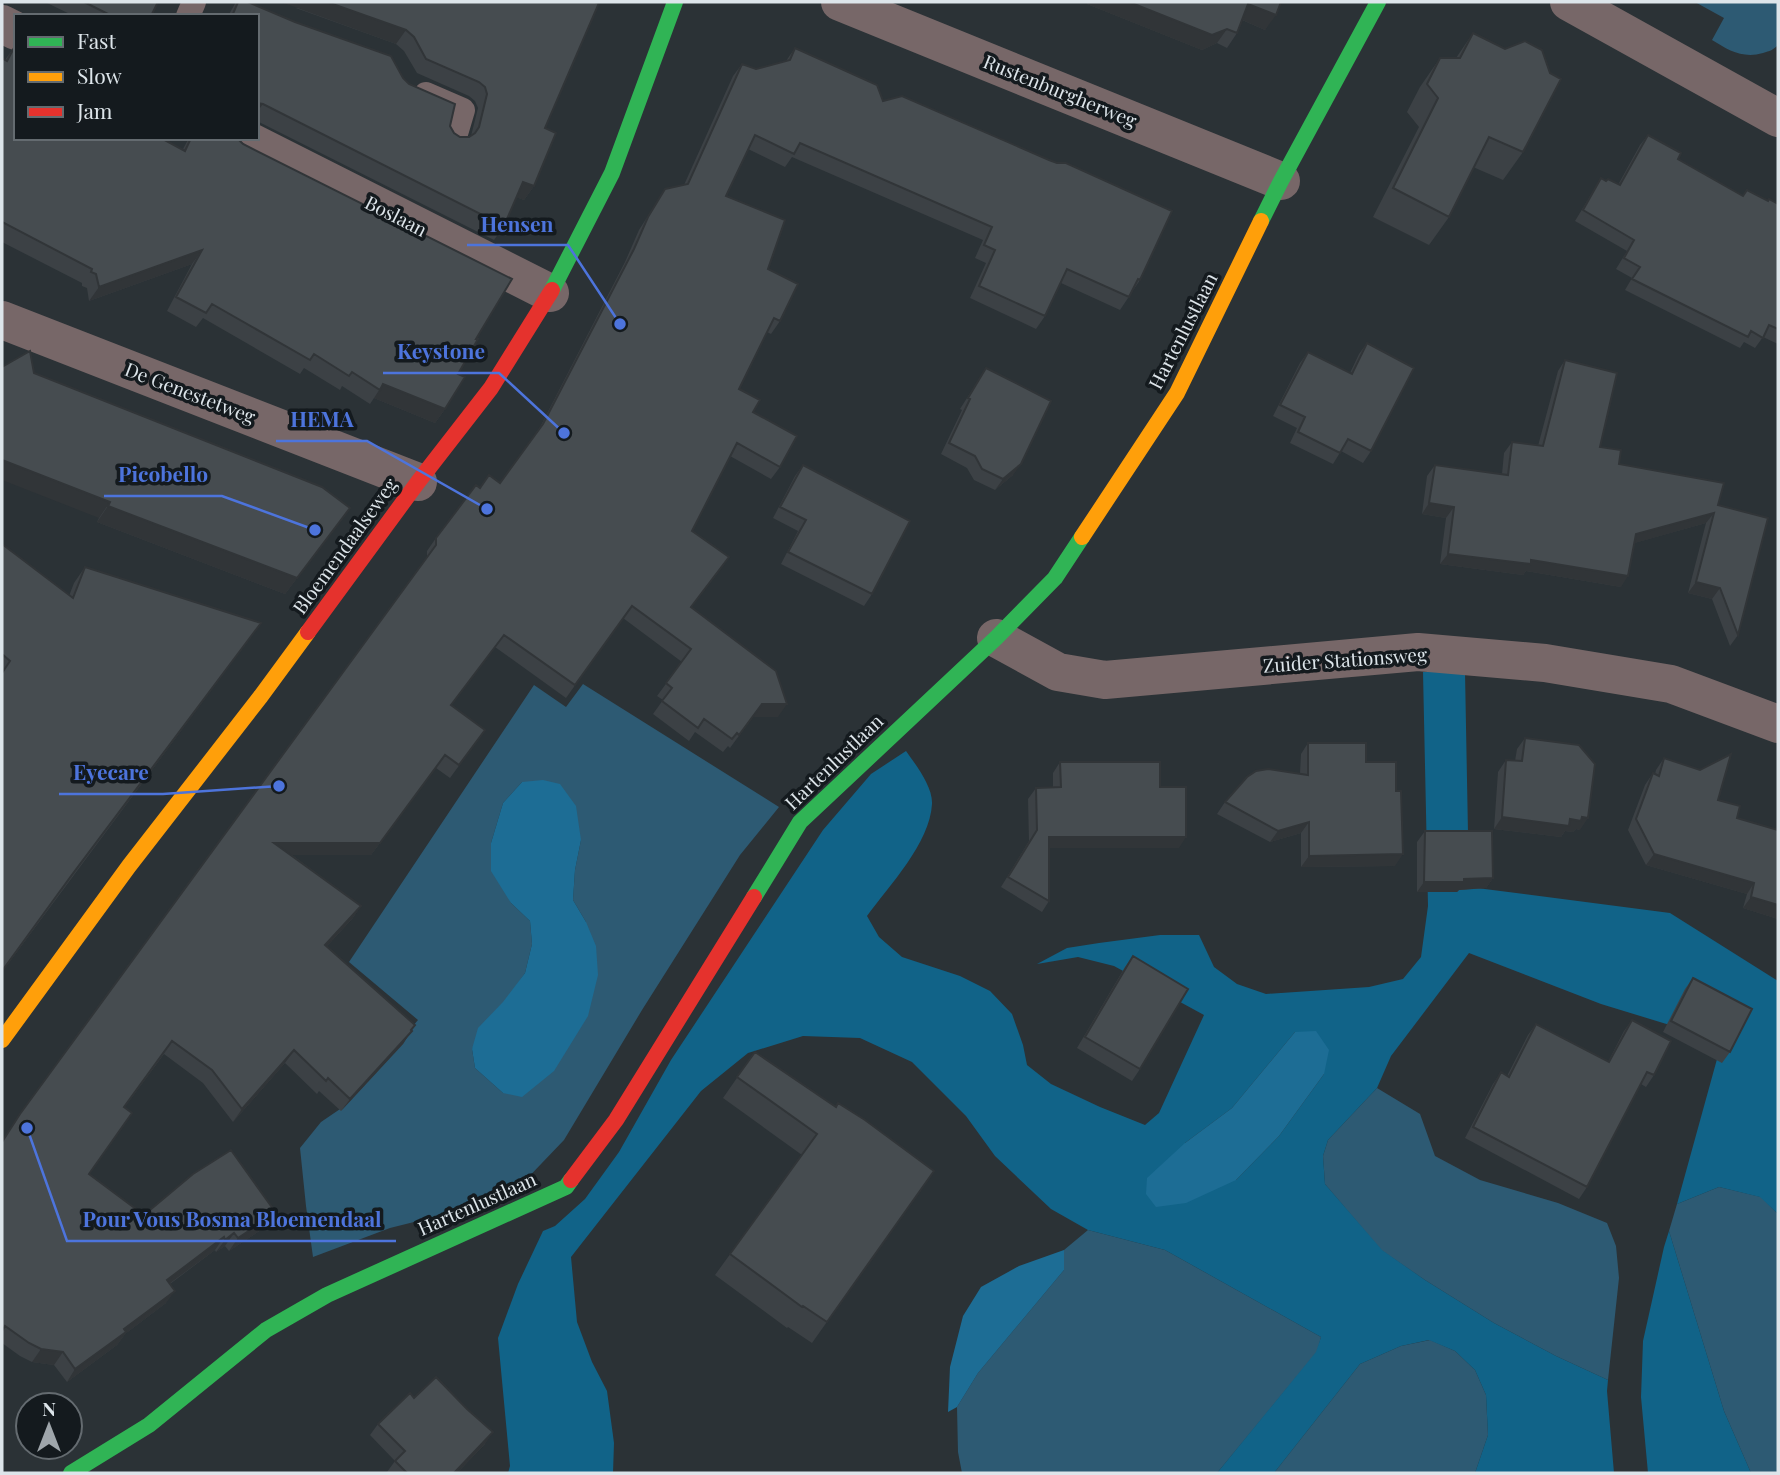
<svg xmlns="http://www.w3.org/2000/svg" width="1780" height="1475" viewBox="0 0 1780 1475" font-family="'Playfair Display',serif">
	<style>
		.green { fill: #2d5a73; fill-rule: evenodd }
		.forest { fill: #116388; fill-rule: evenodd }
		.water { fill: #1d6d95 }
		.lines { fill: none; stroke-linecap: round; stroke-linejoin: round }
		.lane { stroke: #776768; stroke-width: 24 }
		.street { stroke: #776768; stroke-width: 38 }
		.fast { stroke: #30b455; stroke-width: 16 }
		.slow { stroke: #ff9f0a; stroke-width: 16 }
		.jam { stroke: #e5322d; stroke-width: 16 }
		.wall { fill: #3c4145 }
		.shaded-wall { fill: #313538 }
		.building { fill: #464c50; stroke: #313538; stroke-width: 2 }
		.labels { text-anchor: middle; stroke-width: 7; stroke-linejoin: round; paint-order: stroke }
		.street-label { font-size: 19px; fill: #dde5ea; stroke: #141a1e }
		.leader { fill: none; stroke: #4d74dc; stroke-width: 2.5 }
		.callout-dot { fill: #4d74dc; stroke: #141a1e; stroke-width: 2.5 }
		.callout-label { font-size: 21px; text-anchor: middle; font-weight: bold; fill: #4d74dc; stroke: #141a1e; stroke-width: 7; stroke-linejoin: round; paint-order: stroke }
	</style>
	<rect width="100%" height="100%" fill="#2b3236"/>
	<path class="green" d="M1695 2H1778V45C1773 50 1770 51 1763 53 1743 59 1728 50 1712 40L1724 18Z
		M583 684 779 807 740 855 642 1010 564 1140 519 1187 486 1204 390 1228 313 1257 306 1206 300 1148 321 1122 346 1105 418 1020 349 962 534 685 566 707ZM522 782 581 840 575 870 573 900 586 922 503 1093 475 1068 472 1049 525 973 532 944 530 921 511 903 491 843 503 803Z
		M1377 1088 1420 1114 1435 1156 1480 1180 1558 1203 1607 1223 1616 1246 1619 1278 1608 1380 1556 1356 1494 1323 1425 1280 1381 1250 1325 1184 1323 1156 1328 1140Z
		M1719 1187 1761 1197 1778 1214V1473H1751L1724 1411 1669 1231 1677 1204Z
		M1088 1230 1165 1250 1321 1337 1317 1352 1217 1473H962L958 1452 957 1407 978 1373 1064 1270V1250Z
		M1430 1340 1455 1351 1475 1370 1486 1395 1488 1435 1475 1473H1274L1360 1364 1401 1346Z"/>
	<path class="forest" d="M1423 672H1465L1469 887 1670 913 1778 981V1214L1760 1197 1719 1187 1677 1204 1722 1041 1601 1004 1469 953 1391 1056 1377 1088 1328 1140 1323 1156 1325 1184 1382 1250 1425 1280 1494 1323 1556 1356 1608 1380 1607 1391 1614 1473H1475L1488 1435 1486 1395 1475 1370 1455 1351 1429 1340 1401 1346 1360 1364 1274 1473H1217L1316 1352 1321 1337 1165 1250 1088 1230 1051 1209 995 1156 966 1116 912 1062 860 1038 803 1036 748 1053 701 1091 571 1257 577 1322 592 1362 607 1391 614 1443 613 1473H508L510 1466 498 1338 518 1284 543 1231 555 1226 585 1199 619 1152 671 1060 823 830 871 774 906 751C916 765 933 787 932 804 930 843 889 886 867 916L879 937 902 957 960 976 990 991 1012 1014 1023 1045 1027 1065 1051 1084 1100 1107 1145 1125 1159 1113 1204 1015 1114 966 1078 957 1037 964 1067 948 1099 943 1160 935H1199L1214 967 1237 984 1266 994 1369 987 1403 979 1421 957 1428 906ZM1295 1032 1324 1074 1279 1136 1236 1180 1185 1143 1232 1108Z
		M1669 1231 1724 1411 1751 1473H1648L1641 1397 1643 1341 1664 1247Z"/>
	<path class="water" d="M543 780 560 784 576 806 581 840 575 870 573 900 586 922 596 946 598 975 588 1016 554 1071 522 1097 503 1093 475 1068 472 1049 478 1028 503 1002 525 973 532 944 530 921 511 903 491 871V843L503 803 522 782Z
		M1316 1031 1329 1050 1324 1074 1279 1136 1236 1180 1186 1203 1156 1207 1146 1194 1147 1178 1185 1143 1232 1108 1295 1032Z
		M1064 1250V1270L978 1373 957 1407 948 1412 950 1367 963 1316 981 1287 1019 1266Z"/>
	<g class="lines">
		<path class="lane" d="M188 16 194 2
			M426 94 463 110 455 137"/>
		<path class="street" d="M840 2 1281 181
			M1569 2 1778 118
			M2 24 16 31
			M243 138 550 293
			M2 320 418 482
			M996 638 1058 672 1105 680 1418 652 1545 663 1671 684 1778 724"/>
		<path class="fast" d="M1261 221 1281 181 1378 2
			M552 290 612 173 675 2
			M754 897 800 822 996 638 1055 578 1082 537
			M71 1473 149 1425 266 1330 327 1295 566 1187 571 1180"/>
		<path class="slow" d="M1082 537 1177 393 1261 221
			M2 1040 129 866 261 696 308 632"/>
		<path class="jam" d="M308 632 418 482 491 388 552 290
			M571 1180 616 1120 754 897"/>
	</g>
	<path class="wall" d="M45 2H158L151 16H74Z
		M236 2H248L403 78 450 126 454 133 460 137H469L471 136 478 108 475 101 469 96 417 73 404 51 396 44 296 8 595 2 545 128 534 186 524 200 516 197 504 226 494 240 257 121V16H228Z
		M1088 2H1281L1265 30 1242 20 1237 33 1227 48 1217 43 1202 50 1087 4Z
		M1473 33 1523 152 1503 180 1473 167 1449 217 1429 245 1373 217 1419 127 1407 112 1420 87 1440 58H1456Z
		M15 46 16 138 183 149 189 138H237L476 339 458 374 445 409 435 423 374 398 370 404 342 386 340 390 304 368 300 374 203 318 196 327 167 311 192 264 89 301 87 288 82 286V283L2 242V58L5 60Z
		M795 48 883 101 1140 280 1120 310 1061 283 1045 316 1036 329 970 298 986 263 975 258 983 240 792 157 785 167 748 149 726 196 768 269 780 321 771 334 767 332 739 389 753 412 780 467 771 479 730 456 692 531 720 570 691 607 778 717H753L730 748 728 746 723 752 695 732 689 741 653 714 663 700 657 696 682 662 623 618 566 698 495 647 451 705 485 730 450 778 436 768 371 855H292L361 906 352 919 327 946 415 1025 403 1044 341 1111 319 1091 317 1094 285 1063 233 1122 203 1083 164 1054 124 1108 89 1174 144 1215 276 1213 267 1226 229 1251 225 1246 216 1252 215 1250 170 1284 166 1303 125 1334 117 1345 67 1382 54 1365 32 1362 20 1356 2 1343V1141L427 557V551L436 538 480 488 500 483 536 435 625 262 639 230 665 189 684 185 733 76 742 64 756 69 786 61Z
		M1648 135 1678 159 1743 196 1747 190 1768 201 1778 204V344L1763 337 1755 348 1744 342 1740 348 1625 290 1632 278 1616 269 1627 251 1575 221 1601 178 1606 181 1618 185 1640 145Z
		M1367 343 1371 451 1363 463 1341 451 1333 464 1290 443 1297 428 1273 416 1300 363 1308 352 1350 373 1359 354Z
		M1565 360 1600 447 1619 464 1718 505 1738 635 1730 646 1712 599 1688 593 1706 523 1634 543 1621 587 1526 571 1523 575 1440 564 1446 518 1422 514 1427 476 1435 465 1502 474 1504 453 1512 442 1538 446 1558 371Z
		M986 368 1013 475 995 490 974 480 967 468 941 454 962 410 960 409Z
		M34 373 350 508 285 594 97 522 99 518Z
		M803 465 872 594 864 606 781 564 798 531 773 518 795 476Z
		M2 544 69 596 74 583 85 567 261 623 2 972Z
		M1525 738 1580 830 1576 829 1573 832 1565 831 1561 837 1494 829 1498 772 1506 760 1515 761 1517 749Z
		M1308 743 1366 762 1395 866 1301 867V833L1270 842 1217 814 1225 802 1300 774 1301 754Z
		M1664 758 1718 800 1737 818 1778 830V919L1743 908 1747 894 1646 865 1628 830 1645 785 1653 773 1655 774 1656 770Z
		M1060 762 1160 787 1179 848H1049V901L1042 912 1001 887 1029 841 1028 799 1036 788 1053 787V773Z
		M1425 831 1493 878 1486 888 1459 890 1457 892H1417V842Z
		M1133 956 1140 1069 1132 1081 1077 1048 1125 967Z
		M1693 978 1730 1052 1722 1063 1663 1032 1685 989Z
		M1632 1020 1654 1075 1646 1087 1641 1084 1587 1187 1579 1199 1465 1138 1493 1084 1501 1072 1507 1076 1528 1035 1536 1024 1608 1062 1624 1031Z
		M755 1052 836 1107 934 1171 812 1343 788 1327 787 1328 715 1275 802 1155 723 1098Z
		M414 1398 485 1444 457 1473H388L387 1472 395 1461 370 1435 378 1424Z"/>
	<path class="shaded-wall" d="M281 2H327L406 30 396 44Z
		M1088 2H1129L1227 29 1217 43 1202 50 1087 4Z
		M1248 4 1276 15 1265 30 1238 18Z
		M257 103 263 104 257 112Z
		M523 182 534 186 524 200 513 196Z
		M202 250 192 264 89 301 99 287Z
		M383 384 445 409 435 423 374 398Z
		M2 460 110 502 99 518 2 480Z
		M1021 464 1013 475 995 490 1003 479Z
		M1429 503 1454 507 1446 518 1422 514Z
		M108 506 350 508 285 594 97 522Z
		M1714 513 1706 523 1628 545 1636 534Z
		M1448 554 1531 560 1628 576 1621 587 1526 571 1523 575 1440 564Z
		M1696 582 1720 588 1712 599 1688 593Z
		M261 623 250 638 60 892 71 876Z
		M762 704H787L778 717H753L730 748Z
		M436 768 371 855H265L274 843Z
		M1502 817H1582L1588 818 1580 830 1576 829 1573 832 1565 831 1561 837 1494 829Z
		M1309 822 1301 833 1270 842 1278 831Z
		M1049 837H1186L1179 848H1041Z
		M1403 854 1395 866 1301 867 1309 856Z
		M1654 854 1754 883 1747 894 1646 865Z
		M1493 878 1486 888 1459 890 1457 892H1417L1424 882Z
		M1751 897 1778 905V919L1743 908Z
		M361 906 352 919 316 958 325 945Z
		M415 1025 403 1044 341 1111 350 1099Z
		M294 1050 285 1063 233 1122 242 1109Z
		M276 1213 267 1226 229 1251 238 1238Z
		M234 1233 225 1246 216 1252 225 1240Z
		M224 1237 215 1250 158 1292 167 1280Z
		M175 1291 166 1303 125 1334 117 1345 67 1382 75 1369 124 1329Z
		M41 1349 63 1352 54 1365 32 1362Z
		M493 1432 485 1444 457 1473H454Z"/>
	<path class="building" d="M84 2H158L151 16H112Z
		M238 2H248L295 22 391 56 403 78 409 84 455 104 450 126 454 133 460 137H469L475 133 479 127 487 94 485 87 479 82 426 59 414 37 406 30 327 2H595L599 3 545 128 556 133 534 186 523 182 504 226 263 104 257 103V16H232Z
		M1129 2H1281L1276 15 1248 4 1237 33 1227 29 1212 35Z
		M1473 33 1505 49 1525 41 1542 50 1550 73 1561 79 1523 152 1489 137 1449 217 1393 188 1438 98 1427 84 1440 58H1460Z
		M15 46 16 138H161L185 151 191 138H237L243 144 512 279 476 339H478L458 374 465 377 445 409 383 384 380 390 352 372 349 376 314 354 310 360 212 304 206 313 176 297 202 250 99 287 96 274 91 272 92 269 2 222V58L7 61Z
		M795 48 877 85 883 101 902 96 1049 160 1057 163H1066L1172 211 1140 280 1138 279 1129 297 1067 269 1045 316 979 286 995 250 984 245 992 227 800 143 794 154 755 135 726 196 785 220 768 269 798 284 780 321 774 318 739 389 760 400 753 412 797 436 780 467 737 443 692 531 729 557 691 607 776 671 787 704H762L739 735 737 733 732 739 704 719 698 728 662 701 672 688 666 683 691 649 632 606 575 685 504 635 451 705 485 730 459 765 445 755 380 843H274L361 906 325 945 415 1025 411 1030 412 1031 350 1099 328 1078 326 1081 294 1050 242 1109 212 1070 172 1041 124 1107 132 1113 89 1174 144 1215 193 1174 231 1150 276 1213 238 1238 234 1233 225 1240 224 1237 167 1280 175 1291 124 1329 126 1332 75 1369 63 1352 41 1349 29 1343 5 1326 2 1331V1142L20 1114 436 545V538L476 485 480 488 489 475 500 483 543 424 634 249 648 217 665 189 688 184 742 64 756 69 790 60Z
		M1648 135 1681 153 1678 159 1743 196 1747 190 1768 201 1769 199 1778 204V329L1769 325 1763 338 1751 331 1748 337 1632 279 1640 267 1624 258 1634 240 1583 210 1601 178 1606 181 1608 179 1620 185Z
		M1367 343 1414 368 1371 451 1348 439 1340 453 1298 432 1305 417 1280 405 1308 352 1352 374Z
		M30 351 34 373 322 487 350 508 297 578 108 506 110 502 2 460V367Z
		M1565 360 1617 373 1600 447 1621 450 1619 464 1724 483 1718 505 1768 518 1738 635 1720 588 1696 582 1714 513 1636 534 1628 576 1531 560V564L1448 554 1454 507 1429 503 1435 465 1508 475 1512 442 1543 446Z
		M986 368 1051 401 1021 464 1003 479 982 469 975 456 949 443 970 399 968 398Z
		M803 465 910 521 872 594 788 552 806 520 780 507Z
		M2 544 73 598 85 567 261 623 71 876 2 971V673L10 661 2 654Z
		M1525 738 1579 745 1595 764 1588 818 1582 817 1581 821 1570 819 1569 826 1502 817 1506 760 1522 761Z
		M1308 743H1366V762H1396V791H1401L1403 854 1309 856V822L1278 831 1225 802 1247 777 1256 771 1268 769 1308 775Z
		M1731 754 1718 800 1740 806 1737 818 1778 830V905L1751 897 1754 883 1654 854 1636 819 1653 773 1659 776 1664 758 1700 770Z
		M1060 762H1160V787H1186V837H1049V901L1008 877 1037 830 1036 788 1061 787Z
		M1425 831H1492L1493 878 1464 879V882H1424Z
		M1133 956 1188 989 1140 1069 1085 1037Z
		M1693 978 1752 1009 1730 1052 1671 1021Z
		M1632 1020 1671 1041 1654 1075 1647 1072 1587 1187 1473 1127 1501 1072 1509 1077 1536 1024 1609 1062Z
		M755 1052 836 1107 838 1103 865 1120 934 1171 827 1322 803 1306 802 1307 730 1254 817 1134 737 1077Z
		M436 1377 467 1409 493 1432 454 1473H407L395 1461 405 1451 378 1424 410 1393 414 1398Z"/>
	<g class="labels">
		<g class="street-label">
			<text transform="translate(1060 91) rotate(22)" y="7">Rustenburgherweg</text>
			<text transform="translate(396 216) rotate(27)" y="7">Boslaan</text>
			<text transform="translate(1183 331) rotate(-63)" y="7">Hartenlustlaan</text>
			<text transform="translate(190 393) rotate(21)" y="7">De Genestetweg</text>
			<text transform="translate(345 546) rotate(-54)" y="7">Bloemendaalseweg</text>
			<text transform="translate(1345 660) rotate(-4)" y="7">Zuider Stationsweg</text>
			<text transform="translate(834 762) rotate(-44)" y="7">Hartenlustlaan</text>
			<text transform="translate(477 1204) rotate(-24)" y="7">Hartenlustlaan</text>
		</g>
	</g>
	<path class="leader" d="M620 324L568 245H467M564 433L499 373H383M487 509L367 441H276M315 530L222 496H104M279 786L163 794H59M27 1128L67 1241H396"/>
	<g class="callout-dot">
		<circle cx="620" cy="324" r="7"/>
		<circle cx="564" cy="433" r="7"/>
		<circle cx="487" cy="509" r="7"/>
		<circle cx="315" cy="530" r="7"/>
		<circle cx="279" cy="786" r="7"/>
		<circle cx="27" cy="1128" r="7"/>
	</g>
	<g class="callout-label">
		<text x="517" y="232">Hensen</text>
		<text x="441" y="359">Keystone</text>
		<text x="322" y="427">HEMA</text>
		<text x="163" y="482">Picobello</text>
		<text x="111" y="780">Eyecare</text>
		<text x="232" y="1227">Pour Vous Bosma Bloemendaal</text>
	</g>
	<rect width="1780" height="1475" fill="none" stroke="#dde5ea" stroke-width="7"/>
	<rect x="14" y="14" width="245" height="126" fill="#141a1e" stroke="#646b70" stroke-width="2"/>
	<rect x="28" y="37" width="35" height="10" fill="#30b455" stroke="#646b70" stroke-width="2"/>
	<text x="77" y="49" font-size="21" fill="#dde5ea">Fast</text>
	<rect x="28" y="72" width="35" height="10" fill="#ff9f0a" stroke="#646b70" stroke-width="2"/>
	<text x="77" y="84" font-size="21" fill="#dde5ea">Slow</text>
	<rect x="28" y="107" width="35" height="10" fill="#e5322d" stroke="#646b70" stroke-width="2"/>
	<text x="77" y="119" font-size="21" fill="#dde5ea">Jam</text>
	<g transform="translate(49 1426)"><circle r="33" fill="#141a1e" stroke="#646b70" stroke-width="2"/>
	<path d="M0-5L12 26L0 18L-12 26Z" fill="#9fa6ab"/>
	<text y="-10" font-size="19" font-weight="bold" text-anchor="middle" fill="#dde5ea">N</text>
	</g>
</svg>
